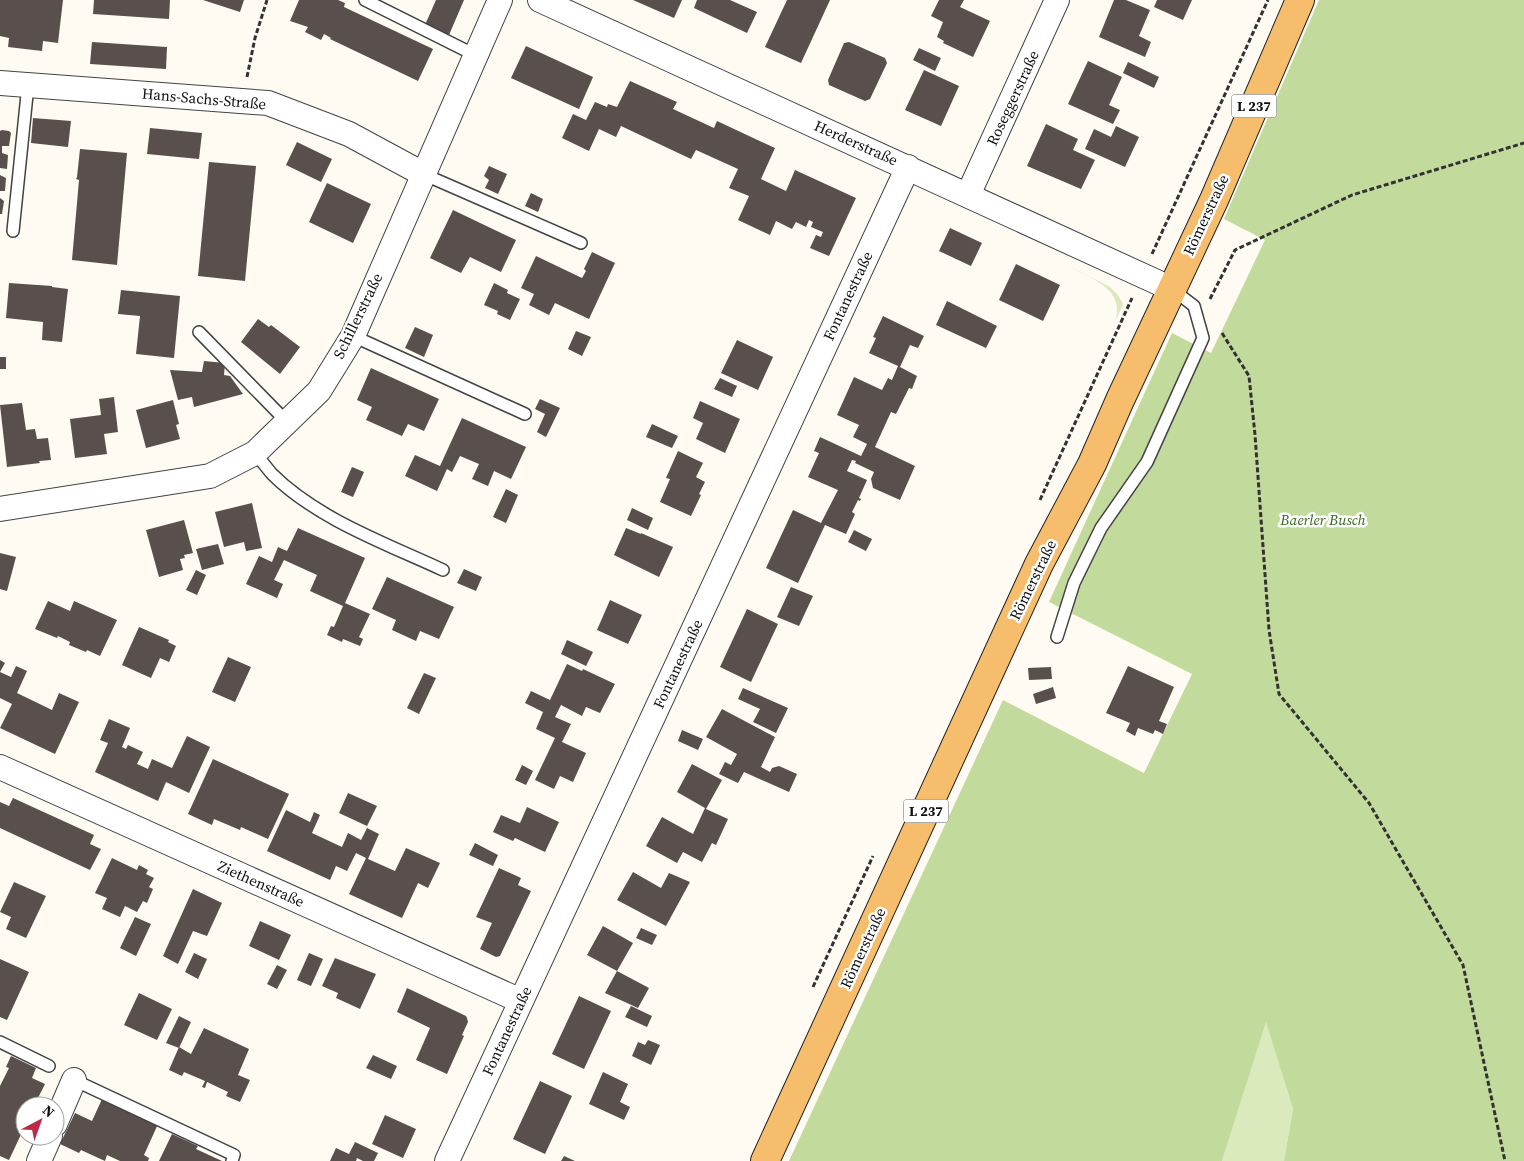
<svg xmlns="http://www.w3.org/2000/svg" width="1524" height="1161" viewBox="0 0 1524 1161" font-family="'Source Serif 4',serif">
	<style>
		.green { fill: #dbeabc }
		.forest { fill: #c2da9c }
		.building { fill: #594f4c }
		.lines { fill: none; stroke-linecap: round; stroke-linejoin: round }
		.lane-casing { stroke: #434343; stroke-width: 14 }
		.street-casing { stroke: #434343; stroke-width: 26 }
		.primary-casing { stroke: #212121; stroke-width: 30 }
		.path { stroke: #323232; stroke-width: 3; stroke-dasharray: 5 2.5; stroke-linecap: butt }
		.lane { stroke: #fff; stroke-width: 11 }
		.street { stroke: #fff; stroke-width: 24 }
		.primary { stroke: #f6bd6c; stroke-width: 28 }
		.labels { text-anchor: middle; stroke-width: 5; stroke-linejoin: round; paint-order: stroke }
		.shield { fill: #fff; stroke: #585858; stroke-width: 1 }
		.shield-label { font-size: 14px; font-weight: bold; fill: #101010 }
		.street-label { font-size: 15px; fill: #101010; stroke: #fff }
		.park-label { font-size: 15px; font-style: italic; fill: #3b6820; stroke: #fff }
	</style>
	<rect width="100%" height="100%" fill="#fffbf3"/>
	<path class="green" d="M1065 264 1110 287 1118 295 1123 304 1114 324C1128 289 1091 279 1065 264Z
		M1266 1021 1293 1109 1284 1161H1222Z"/>
	<path class="forest" d="M1319 0H1524V1161H1284L1293 1109 1266 1022 1222 1161H789L1003 700 1144 773 1192 674 1049 602 1172 333 1211 353 1265 240 1224 219Z"/>
	<path class="building" d="M0 0H63L58 43 43 41 42 51 8 47 9 38 0 36Z
		M94 0H170L169 19 93 14Z
		M203 0H244L240 12Z
		M299 0H338L345 3 344 7 433 49 418 81 330 39 331 38 324 34 321 40 305 32 308 27 290 21Z
		M436 0H464L449 35 425 25Z
		M633 0H682L674 18Z
		M697 0H730L757 12 747 33 694 8Z
		M787 0H830L801 63 765 47Z
		M939 0H964L960 7 990 21 973 57 943 43 944 41 937 37 943 22 931 16Z
		M1114 0H1126L1150 10 1139 36 1151 42 1145 57 1099 37Z
		M1157 0H1192L1183 20 1154 7Z
		M92 42 167 47 166 69 90 64Z
		M849 42 885 58 887 63 870 99 865 101 829 85 828 80 844 43Z
		M526 46 593 77 579 109 511 78Z
		M919 48 941 58 935 71 913 60Z
		M1088 61 1122 77 1109 105 1120 110 1113 124 1068 104Z
		M1128 62 1159 77 1154 88 1123 73Z
		M924 70 959 86 941 126 905 110Z
		M630 81 677 102 673 109 714 128 717 121 775 148 761 179 786 191 795 170 856 198 829 256 810 248 816 235 821 237 823 232 811 227 813 222 809 220 806 227 796 222 792 229 776 221 770 235 738 220 749 196 729 188 738 169 696 150 691 159 621 126 616 137 599 129 589 151 562 138 573 114 586 120 595 102 607 107 608 104 617 107Z
		M33 118 71 121 68 147 31 143Z
		M1046 124 1078 139 1073 150 1095 160 1081 189 1027 166Z
		M1116 126 1139 137 1125 167 1085 149 1094 129 1111 137Z
		M150 128 202 133 199 159 147 154Z
		M2 130 9 131 11 133 9 146H2V153L8 155 7 169 0 168V131Z
		M297 142 332 159 321 182 286 165Z
		M80 149 127 153 117 265 72 260 79 180 76 179 77 177Z
		M209 162 256 166 245 281 198 276Z
		M489 166 507 174 498 194 485 188 489 180 484 176Z
		M0 175 6 178 5 191H0Z
		M327 183 371 204 353 243 309 222Z
		M531 193 543 199 538 212 525 206Z
		M0 198 4 201 2 214H0Z
		M453 210 516 240 501 272 470 257 461 273 430 258Z
		M950 228 982 243 971 266 939 251Z
		M592 252 615 263 589 319 555 303 549 315 529 305 534 294 521 288 536 256 582 278 586 271 584 269Z
		M1016 264 1060 285 1043 321 999 300Z
		M9 283 52 286V287L68 289 62 342 42 340 43 322 6 318Z
		M494 283 508 290 507 293 520 299 510 320 497 314 498 311 484 305Z
		M121 290 180 296 174 358 136 354 140 316 118 314Z
		M947 301 997 326 986 348 936 325Z
		M883 316 924 336 918 348 910 345 900 367 917 376 912 389 909 388 896 414 891 412 875 447 915 466 900 500 873 488 871 479 874 472 855 463 856 461 852 460 847 471 867 480 859 498 861 499 860 501 858 500 852 512 855 514 846 534 825 525 798 583 766 568 793 510 821 523 838 490 808 477 819 453 814 451 820 437 861 456 867 444 853 437 859 425 837 415 854 377 882 390 888 378 892 380 898 366 869 353 876 338 873 337Z
		M258 319 269 327 271 325 300 347 280 374 241 342Z
		M415 327 433 335 424 357 405 348Z
		M576 331 591 337 582 356 568 349Z
		M737 340 773 357 758 390 721 373Z
		M0 357H6V369H0Z
		M204 361 225 363 224 375 230 376 243 394 194 407 192 397 178 400 170 370 202 372Z
		M371 368 439 399 424 431 408 424 402 436 366 420 372 407 357 400Z
		M720 378 737 386 732 397 714 389Z
		M114 397 118 432 104 434 107 454 75 458 70 419 101 415 99 399Z
		M540 399 560 408 546 437 537 432 545 414 535 409Z
		M173 400 179 424 176 425 180 439 146 448 136 410Z
		M700 401 740 419 725 453 696 439 703 423 693 418Z
		M22 403 26 430 35 429 37 439 48 438 51 460 39 461 40 463 7 467 0 405Z
		M462 418 526 447 511 479 494 471 488 486 472 479 479 464 460 456 452 472 447 469 437 491 405 476 415 455 440 466Z
		M652 424 678 436 672 448 646 437Z
		M678 451 703 463 696 477 705 482 699 494 701 495 691 516 660 502 670 479 666 478Z
		M352 467 364 472 353 497 341 492Z
		M506 489 518 495 506 523 493 517Z
		M252 503 262 548 246 551 244 542 224 547 215 512Z
		M632 508 653 518 648 530 627 520Z
		M184 520 193 553 184 555 185 558 180 559 183 570 159 577 146 530Z
		M298 528 365 558 345 603 370 614 359 637 363 639 360 646 343 639 342 642 327 635 331 626 334 627 343 606 310 591 317 575 284 560 274 580 283 584 277 598 246 584 259 556 272 562 278 547 287 551Z
		M626 528 641 534V533L673 547 659 577 614 555Z
		M854 530 872 539 866 551 848 542Z
		M218 544 224 564 202 570 196 549Z
		M0 553 16 557 7 591 0 589Z
		M464 569 482 577 476 591 457 583Z
		M196 570 206 575 197 595 186 590Z
		M387 577 454 607 439 639 420 631 416 641 392 630 396 620 372 609Z
		M791 587 813 596 799 626 777 617Z
		M610 600 642 615 628 644 597 630Z
		M48 601 70 611 74 601 117 620 100 656 87 650 86 652 69 645 70 642 58 636 57 638 35 629Z
		M747 609 778 624 751 682 720 667Z
		M139 627 169 640 168 642 176 646 169 662 160 658 151 678 122 665Z
		M567 640 593 652 586 666 561 654Z
		M228 657 251 667 235 702 212 692Z
		M0 660 5 663 0 672 11 677 16 666 27 671 17 693 52 710 59 693 79 702 55 754 0 728 12 704 0 698Z
		M567 664 582 671 583 669 615 684 600 713 586 707 582 716 561 705 555 717 571 724 562 742 586 753 573 782 560 776 554 789 535 780 555 738 536 729 543 712 525 703 531 691 550 700Z
		M1128 666 1174 687 1159 721 1167 724 1163 734 1155 730 1153 734 1138 728 1135 736 1126 731 1130 723 1106 713Z
		M1051 667 1052 679 1029 680 1028 668Z
		M424 673 436 678 419 714 407 708Z
		M1053 687 1056 698 1036 704 1033 694Z
		M743 688 788 708 776 733 753 722 760 709 738 699Z
		M722 709 775 737 761 767 770 772 772 768 779 766 797 774 789 792 744 772 738 783 719 774 725 762 731 765 737 754 706 737Z
		M109 719 130 728 122 747 126 749 128 745 143 752 137 764 148 769 152 759 172 768 187 736 210 747 189 793 166 782 158 801 95 772 108 743 100 740Z
		M682 730 703 739 698 750 678 741Z
		M213 759 289 794 268 839 241 827 240 830 214 819 212 825 188 814Z
		M692 764 722 780 706 809 728 819 716 845 712 843 702 862 683 852 677 863 646 846 662 817 693 834 705 808 677 792Z
		M522 765 533 771 526 785 515 780Z
		M348 793 377 806 367 826 339 813Z
		M13 798 94 835 90 844 101 849 90 870 0 828V802L9 806Z
		M527 807 559 822 545 852 515 838 513 841 493 832 501 815 520 823Z
		M286 810 310 822 314 812 320 815 312 833 342 847 348 833 361 840 367 828 379 834 368 859 395 871 406 848 440 863 428 888 418 883 402 918 349 894 366 858 356 853 347 871 336 866 330 880 267 851Z
		M475 843 498 855 493 866 469 855Z
		M112 858 137 870 139 865 148 870 146 874 154 878 149 887 153 889 147 903 143 901 137 912 125 906 120 917 102 909 107 898 95 893Z
		M499 868 521 878 518 885 531 891 500 956 496 957 480 949 492 923 476 917Z
		M633 872 661 888 669 873 690 882 666 926 617 900Z
		M14 882 46 896 26 938 6 929 11 917 0 912Z
		M193 889 222 903 207 936 193 931 178 964 163 956Z
		M135 917 151 924 136 956 120 948Z
		M260 921 291 935 279 960 249 946Z
		M603 926 633 943 617 971 587 955Z
		M641 928 657 935 652 945 636 938Z
		M194 953 207 959 198 979 185 972Z
		M309 953 323 959 311 986 297 980Z
		M335 958 376 974 360 1009 336 998 338 993 322 986Z
		M0 959 29 972 7 1020 0 1017Z
		M277 965 287 970 277 989 267 984Z
		M617 971 649 988 638 1008 605 993Z
		M407 988 466 1016 467 1018 468 1022 462 1035 464 1036 447 1074 416 1060 430 1028 397 1012Z
		M139 993 172 1009 157 1040 124 1025Z
		M579 996 611 1011 584 1069 552 1054Z
		M631 1006 652 1016 647 1027 625 1017Z
		M179 1016 191 1022 179 1048 166 1043Z
		M204 1028 249 1049 238 1075 250 1080 240 1102 226 1096 228 1092 207 1082 205 1088 202 1087 205 1081 184 1072 182 1076 169 1070 179 1047 191 1054Z
		M648 1040 660 1045 651 1065 632 1056 638 1042 645 1045Z
		M373 1055 397 1066 391 1079 366 1068Z
		M11 1056 36 1068 32 1078 45 1084 34 1106H25V1126L9 1160 0 1156V1086L9 1068 6 1067Z
		M603 1072 628 1084 620 1102 630 1107 624 1120 589 1104Z
		M540 1081 572 1096 545 1154 513 1139Z
		M102 1099 158 1124 144 1155 149 1158 148 1161H120L107 1155 105 1161 81 1150 79 1153 60 1144 75 1113 92 1121Z
		M385 1115 416 1129 403 1158 372 1144Z
		M172 1134 198 1146 196 1149 222 1161H159Z
		M355 1142 378 1153 374 1161H363L357 1158 356 1161H330L336 1148 349 1154Z
		M564 1156 575 1161H561Z"/>
	<g class="lines">
		<defs>
			<path id="lane" d="M365 0 475 55
				M423 174 581 243
				M13 231 28 85
				M199 332 287 422
				M353 336 525 414
				M255 453C261 460 266 467 272 474 317 519 387 544 443 570
				M1057 637 1074 583 1101 528 1147 462 1203 338 1194 306 1172 289
				M0 1042 49 1066
				M74 1080 234 1155 232 1161"/>
			<path id="street" d="M540 0 1172 289
				M0 83 268 103 349 134 423 174
				M968 195 1057 0
				M0 509 210 476 255 453 319 391 353 336 500 0
				M0 767 521 1001
				M55 1124 74 1080
				M39 1161 50 1136
				M447 1161 908 167"/>
			<path id="primary" d="M765 1161 1039 564 1092 464 1120 400 1214 200 1300 0"/>
		</defs>
		<use href="#lane" class="lane-casing"/>
		<use href="#street" class="street-casing"/>
		<use href="#primary" class="primary-casing"/>
		<path class="path" d="M247 77 255 38 267 0
			M1152 254 1268 0
			M1210 299 1235 250 1352 195 1524 143
			M1222 333 1249 376 1255 435 1269 630 1279 694 1369 803 1463 965 1505 1161
			M1040 500 1132 298
			M813 987 873 856"/>
		<use href="#lane" class="lane"/>
		<use href="#street" class="street"/>
		<use href="#primary" class="primary"/>
	</g>
	<g class="labels">
		<g class="shield">
			<rect x="1231.5" y="94.5" width="45" height="23" rx="4"/>
			<rect x="903.5" y="799.5" width="45" height="23" rx="4"/>
		</g>
		<g class="shield-label">
			<text x="1254" y="111">L 237</text>
			<text x="926" y="816">L 237</text>
		</g>
		<g class="street-label">
			<text transform="translate(1013 98) rotate(-65)" y="5">Roseggerstraße</text>
			<text transform="translate(204 99) rotate(5)" y="5">Hans-Sachs-Straße</text>
			<text transform="translate(856 143) rotate(24)" y="5">Herderstraße</text>
			<text transform="translate(1206 215) rotate(-65)" y="5">Römerstraße</text>
			<text transform="translate(848 296) rotate(-65)" y="5">Fontanestraße</text>
			<text transform="translate(358 316) rotate(-64)" y="5">Schillerstraße</text>
			<text transform="translate(1033 580) rotate(-64)" y="5">Römerstraße</text>
			<text transform="translate(678 664) rotate(-65)" y="5">Fontanestraße</text>
			<text transform="translate(261 884) rotate(24)" y="5">Ziethenstraße</text>
			<text transform="translate(863 948) rotate(-65)" y="5">Römerstraße</text>
			<text transform="translate(507 1031) rotate(-65)" y="5">Fontanestraße</text>
		</g>
		<g class="park-label">
			<text x="1323" y="525">Baerler Busch</text>
		</g>
	</g>
	<g transform="translate(40 1121) rotate(41)"><circle r="24" fill="#ffffff" stroke="#9f9f9f"/>
	<path d="M0-4L9 19L0 12L-9 19Z" fill="#bf2949"/>
	<text y="-8" font-size="14" font-weight="bold" text-anchor="middle" fill="#101010">N</text>
	</g>
</svg>
